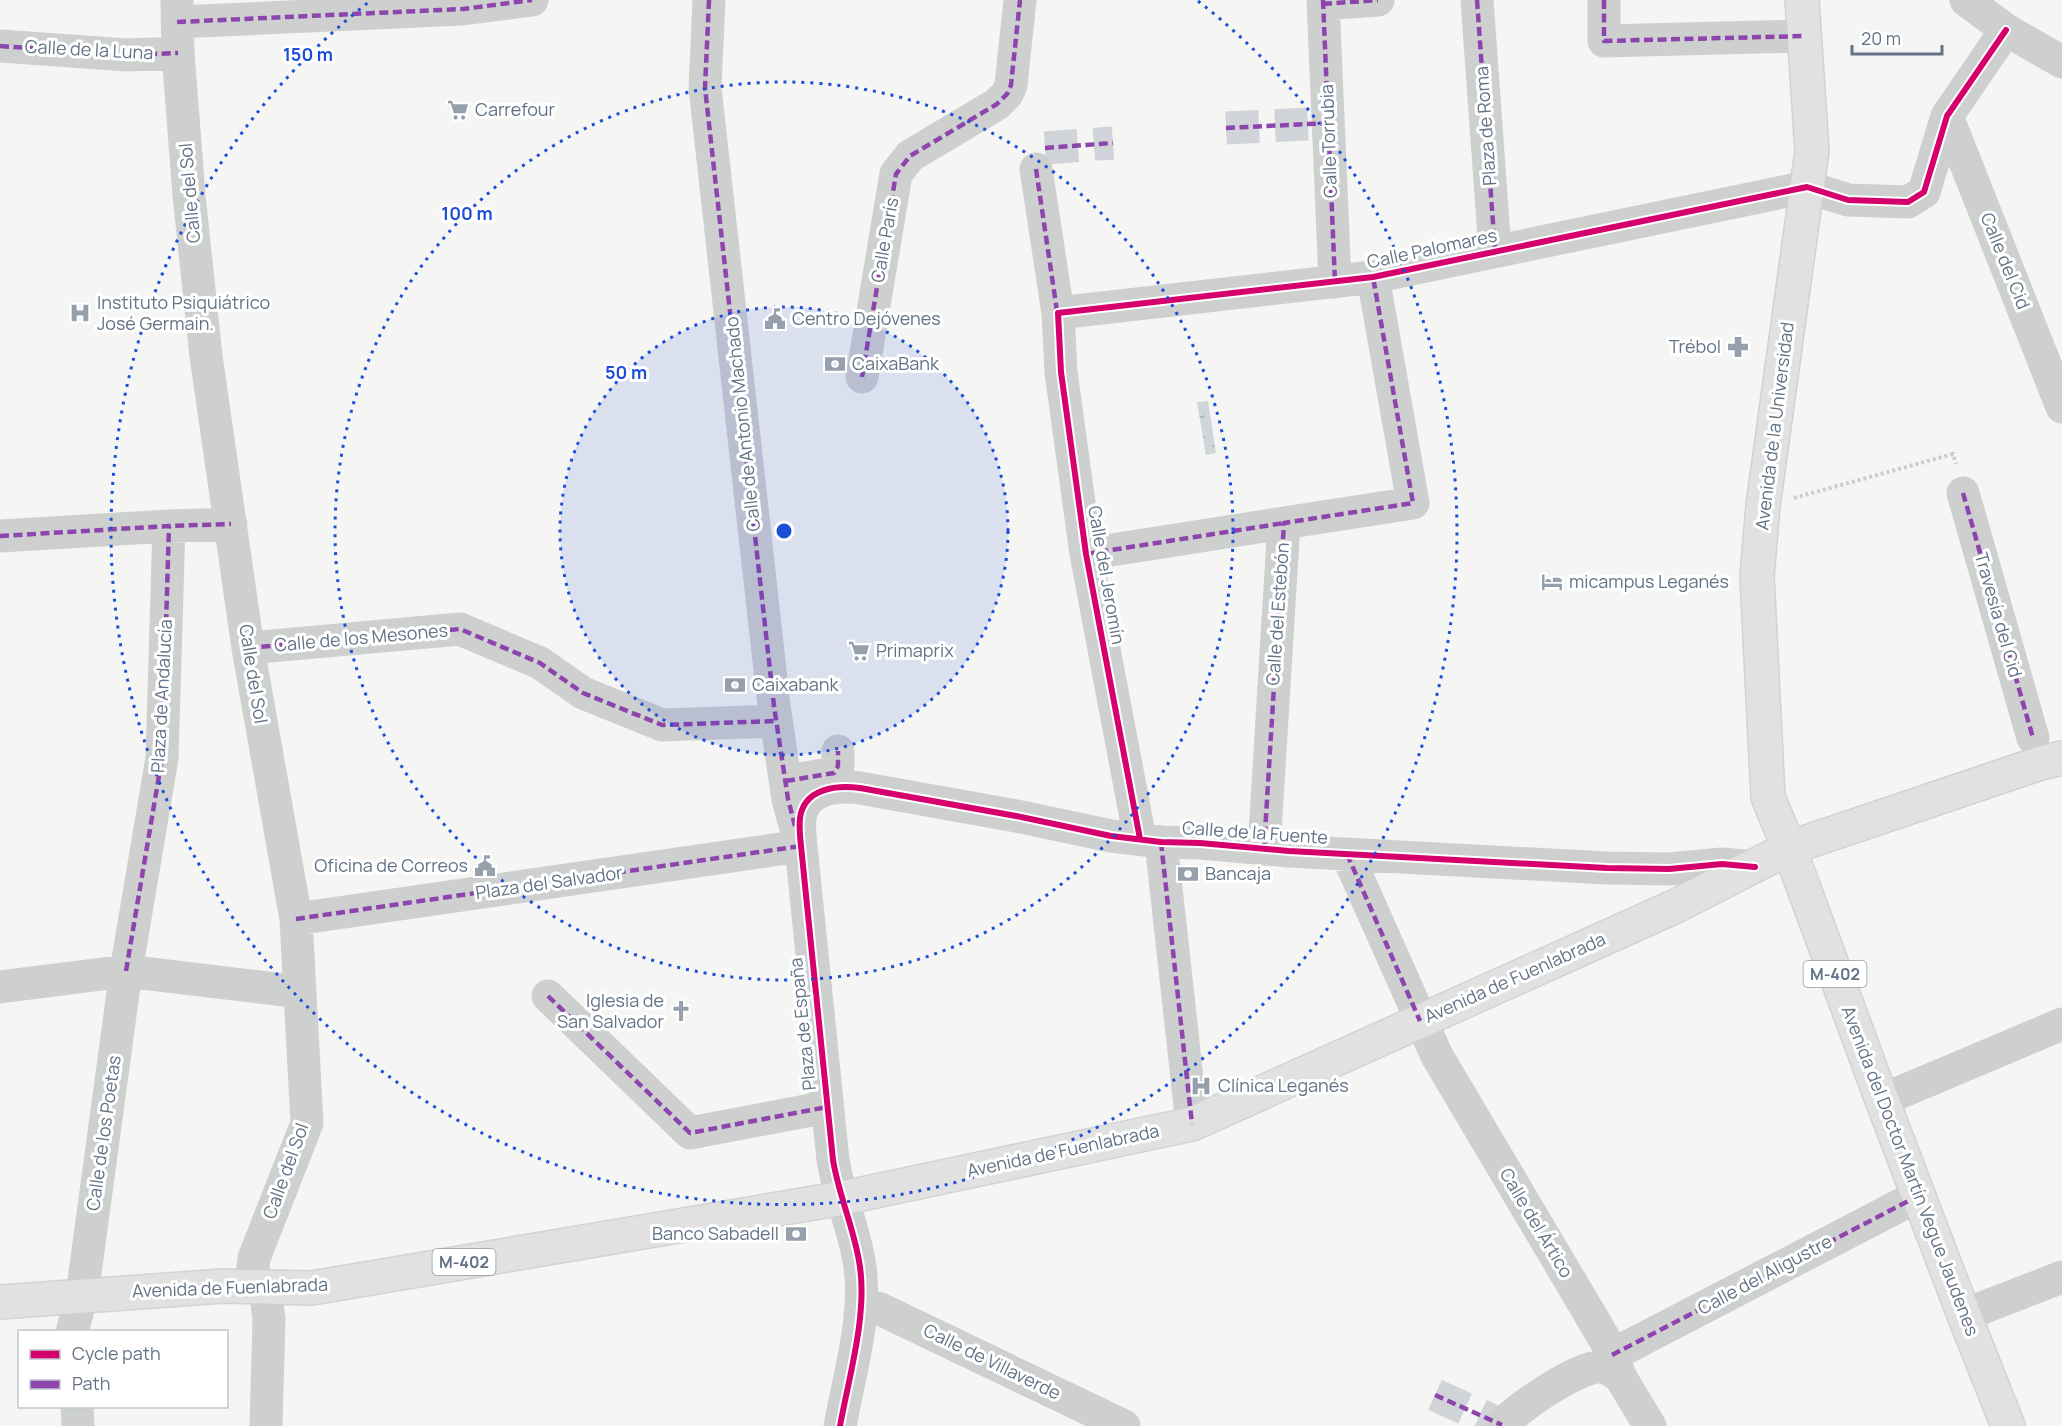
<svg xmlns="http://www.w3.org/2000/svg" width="2062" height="1426" viewBox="0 0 2062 1426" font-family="Manrope,sans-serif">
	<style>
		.water { fill: url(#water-ripples) }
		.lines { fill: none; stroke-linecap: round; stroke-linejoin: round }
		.street-tunnel { stroke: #d0d4d8; stroke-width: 33; stroke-dasharray: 33 16; stroke-linecap: butt }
		.secondary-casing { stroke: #d0d2d3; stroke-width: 36 }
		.primary-casing { stroke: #d0d2d2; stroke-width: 36 }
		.highway-casing { stroke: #d2d3d3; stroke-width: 36 }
		.path { stroke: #cbcccd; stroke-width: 4; stroke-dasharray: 3 3; stroke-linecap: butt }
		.street { stroke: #ced0d0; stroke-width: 33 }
		.secondary { stroke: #e1e1e2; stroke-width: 33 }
		.primary { stroke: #e1e1e2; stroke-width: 33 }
		.highway { stroke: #e1e1e2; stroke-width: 33 }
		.quiet { stroke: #8e44ad; stroke-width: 4.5; stroke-dasharray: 9 4.5; stroke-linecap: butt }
		.cycleway-casing { stroke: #fff; stroke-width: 10 }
		.cycleway { stroke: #d6006c; stroke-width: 6 }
		.ring { fill: none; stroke: #1d4ed8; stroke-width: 3; stroke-dasharray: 3 6 }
		.labels { text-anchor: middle; stroke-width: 6; stroke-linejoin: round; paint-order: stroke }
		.shield { fill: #fff; stroke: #919daa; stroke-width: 1.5 }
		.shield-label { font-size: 16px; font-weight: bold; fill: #627386 }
		.street-label { font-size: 18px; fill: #627386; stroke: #fff }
		.poi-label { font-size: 18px; fill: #627386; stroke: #fff; text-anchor: start }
		.centre { fill: #1d4ed8; stroke: #fff; stroke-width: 3 }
		.ring-label { font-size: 18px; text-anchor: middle; font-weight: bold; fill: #1d4ed8; stroke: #fff; stroke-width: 6; stroke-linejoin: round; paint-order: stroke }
	</style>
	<defs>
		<pattern id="water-ripples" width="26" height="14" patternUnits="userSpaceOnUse" patternTransform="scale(1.5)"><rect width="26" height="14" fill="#ced6d9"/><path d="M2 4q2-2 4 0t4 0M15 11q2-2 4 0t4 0" fill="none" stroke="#abb2b6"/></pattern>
	</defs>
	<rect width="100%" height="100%" fill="#f5f5f3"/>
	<path class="water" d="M1208 401 1216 453 1206 455 1197 402Z"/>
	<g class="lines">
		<path class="street-tunnel" d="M1226 128 1329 123
			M1045 148 1113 143
			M1435 1395 1502 1425"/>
		<defs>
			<path id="secondary" d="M1789 848 1768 797 1757 576 1763 506 1812 151 1802 0"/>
			<path id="primary" d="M1789 848 2041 763 2062 758"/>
			<path id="highway" d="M0 1302 223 1286 312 1288 843 1198 1192 1124 1676 906 1789 848 1882 1100 1964 1315 2008 1426"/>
		</defs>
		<use href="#secondary" class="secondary-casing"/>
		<use href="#primary" class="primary-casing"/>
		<use href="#highway" class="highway-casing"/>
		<path class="path" d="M1794 498 1953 454 1956 464"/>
		<path class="street" d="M177 0 178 53 189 195 206 356 248 648 296 919 307 1123 254 1258 251 1287
			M709 0 705 88 774 706 788 799 797 833
			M1323 0 1335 282
			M1477 0 1495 251
			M1604 0V41L1804 36
			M1966 0 2006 30 2062 62
			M1323 4 1378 0
			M177 22 463 9 532 0
			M0 46 127 55 178 53
			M1947 116 2062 407
			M1036 169 1058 313 1061 372 1086 554 1140 839
			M1058 313 1373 277 1807 187 1848 200 1908 202 1924 192 1947 116 2006 30
			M862 377 896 174 910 156 997 104 1007 94 1011 85 1020 0
			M1963 493 2033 738
			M0 536 169 526 231 524
			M1086 554 1284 523
			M248 648 460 629 540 663 583 693 662 725 776 721
			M800 779 834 773 838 766V751
			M1161 842 1192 1124
			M1264 849 1284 523 1413 503 1373 277
			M1347 854 1437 1056 1594 1321 1608 1345 1621 1378 1650 1426
			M296 919 801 846
			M0 987 126 971 300 992
			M548 996 690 1133 827 1107
			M1882 1100 2062 1024
			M265 1288 269 1319 266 1426
			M860 1315 870 1307 878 1308 1124 1426
			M1964 1315 2062 1277
			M72 1332 82 1295 126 971 162 758 169 526
			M1612 1355 1918 1196
			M77 1406 78 1426
			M840 1426C849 1377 867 1316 860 1267 855 1230 839 1197 833 1160L801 846C800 837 799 827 800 818 804 788 837 785 860 788L1016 816 1111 836 1161 842 1200 843 1289 851 1607 868 1669 869 1722 864 1755 867
			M1502 1426C1515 1409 1580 1365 1601 1367 1609 1368 1615 1373 1621 1378"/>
		<use href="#secondary" class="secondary"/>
		<use href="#primary" class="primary"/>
		<use href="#highway" class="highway"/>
		<path class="quiet" d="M709 0 705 88 774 706 788 799 795 826
			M1323 0 1335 282
			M1477 0 1495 251
			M1604 0V41L1804 36
			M1323 4 1378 0
			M177 22 463 9 532 0
			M0 46 127 55 178 53
			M1226 128 1329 123
			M1045 148 1113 143
			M1036 169 1058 318
			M862 377 896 174 910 156 997 104 1007 94 1011 85 1020 0
			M1963 493 2033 738
			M0 536 169 526 231 524
			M1086 554 1284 523
			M248 648 460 629 540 663 583 693 662 725 776 721
			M786 781 834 773 838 766V751
			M1161 842 1192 1124
			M1264 849 1284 523 1413 503 1373 277
			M1347 854 1420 1021
			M296 919 801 846
			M126 971 162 758 169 526
			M548 996 690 1133 827 1107
			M1612 1355 1918 1196
			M1435 1395 1502 1425"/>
		<defs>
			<path id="cycleway" d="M1140 839 1086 554 1061 372 1058 313 1373 277 1807 187 1848 200 1908 202 1924 192 1947 116 2006 30
				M840 1426C849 1377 867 1316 860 1267 855 1230 839 1197 833 1160L801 846C800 837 799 827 800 818 804 788 837 785 860 788L1016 816 1111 836 1161 842 1200 843 1289 851 1607 868 1669 869 1722 864 1755 867"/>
		</defs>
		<use href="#cycleway" class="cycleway-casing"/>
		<use href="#cycleway" class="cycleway"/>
	</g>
	<circle cx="784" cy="531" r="224" fill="#1d4ed8" fill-opacity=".12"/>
	<g class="ring">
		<circle cx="784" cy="531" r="224"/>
		<circle cx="784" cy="531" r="449"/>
		<path d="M1198 1A673 673 0 1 1 370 1"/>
	</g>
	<defs>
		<symbol id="supermarket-bare" viewBox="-9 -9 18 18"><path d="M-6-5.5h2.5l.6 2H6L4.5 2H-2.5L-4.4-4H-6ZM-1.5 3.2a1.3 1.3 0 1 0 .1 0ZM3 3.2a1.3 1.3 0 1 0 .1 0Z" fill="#95a0ac" stroke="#fff" stroke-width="2.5" paint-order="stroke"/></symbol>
		<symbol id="hospital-bare" viewBox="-9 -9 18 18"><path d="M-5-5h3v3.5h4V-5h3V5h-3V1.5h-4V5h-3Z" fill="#95a0ac" stroke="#fff" stroke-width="2.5" paint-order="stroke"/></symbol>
		<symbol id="civic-bare" viewBox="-9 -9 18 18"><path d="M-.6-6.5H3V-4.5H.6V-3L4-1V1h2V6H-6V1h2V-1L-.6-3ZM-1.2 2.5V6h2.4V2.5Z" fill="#95a0ac" stroke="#fff" stroke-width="2.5" paint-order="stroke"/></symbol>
		<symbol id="pharmacy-bare" viewBox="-9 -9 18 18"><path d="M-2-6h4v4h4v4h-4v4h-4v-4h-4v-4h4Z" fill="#95a0ac" stroke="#fff" stroke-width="2.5" paint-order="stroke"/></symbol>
		<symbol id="bank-bare" viewBox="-9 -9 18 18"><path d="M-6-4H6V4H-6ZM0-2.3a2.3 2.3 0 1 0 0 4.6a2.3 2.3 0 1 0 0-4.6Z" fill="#95a0ac" stroke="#fff" stroke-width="2.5" paint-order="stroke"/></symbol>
		<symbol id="hotel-bare" viewBox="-9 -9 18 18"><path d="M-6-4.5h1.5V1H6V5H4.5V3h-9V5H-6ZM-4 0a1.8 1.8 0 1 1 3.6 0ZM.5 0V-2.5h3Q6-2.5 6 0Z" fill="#95a0ac" stroke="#fff" stroke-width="2.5" paint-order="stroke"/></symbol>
		<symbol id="church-bare" viewBox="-9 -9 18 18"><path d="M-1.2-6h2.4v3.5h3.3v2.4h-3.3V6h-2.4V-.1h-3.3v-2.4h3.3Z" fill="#95a0ac" stroke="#fff" stroke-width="2.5" paint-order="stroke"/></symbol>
	</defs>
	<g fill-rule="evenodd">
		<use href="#supermarket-bare" x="443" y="95" width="30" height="30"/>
		<use href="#hospital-bare" x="65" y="298" width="30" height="30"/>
		<use href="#civic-bare" x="760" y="304" width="30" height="30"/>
		<use href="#pharmacy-bare" x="1723" y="332" width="30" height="30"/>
		<use href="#bank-bare" x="820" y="349" width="30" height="30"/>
		<use href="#hotel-bare" x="1537" y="567" width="30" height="30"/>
		<use href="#supermarket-bare" x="844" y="636" width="30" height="30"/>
		<use href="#bank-bare" x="720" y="670" width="30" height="30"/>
		<use href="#civic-bare" x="470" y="851" width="30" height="30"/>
		<use href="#bank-bare" x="1173" y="859" width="30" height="30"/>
		<use href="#church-bare" x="666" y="996" width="30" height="30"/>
		<use href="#hospital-bare" x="1186" y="1071" width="30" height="30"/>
		<use href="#bank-bare" x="781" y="1219" width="30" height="30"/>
	</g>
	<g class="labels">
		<g class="shield">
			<rect x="1803.5" y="961" width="63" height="26" rx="4.5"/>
			<rect x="432.5" y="1249" width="63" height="26" rx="4.5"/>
		</g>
		<g class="shield-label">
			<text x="1835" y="980">M-402</text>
			<text x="464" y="1268">M-402</text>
		</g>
		<g class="street-label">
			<text transform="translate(89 50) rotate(3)" y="6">Calle de la Luna</text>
			<text transform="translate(1486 126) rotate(-94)" y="6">Plaza de Roma</text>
			<text transform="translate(1329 141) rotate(-92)" y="6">Calle Torrubia</text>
			<text transform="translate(190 193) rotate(-95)" y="6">Calle del Sol</text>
			<text transform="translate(885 240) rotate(-80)" y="6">Calle París</text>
			<text transform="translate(1432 249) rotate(-12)" y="6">Calle Palomares</text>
			<text transform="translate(2005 261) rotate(68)" y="6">Calle del Cid</text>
			<text transform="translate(743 424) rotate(-96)" y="6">Calle de Antonio Machado</text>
			<text transform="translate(1775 426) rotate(-83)" y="6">Avenida de la Universidad</text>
			<text transform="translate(1106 575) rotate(80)" y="6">Calle del Jeromín</text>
			<text transform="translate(1278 614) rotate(-86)" y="6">Calle del Estebón</text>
			<text transform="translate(1998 615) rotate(74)" y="6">Travesía del Cid</text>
			<text transform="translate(361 638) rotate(-5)" y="6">Calle de los Mesones</text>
			<text transform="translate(253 674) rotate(81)" y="6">Calle del Sol</text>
			<text transform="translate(162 696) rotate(-87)" y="6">Plaza de Andalucía</text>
			<text transform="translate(1255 833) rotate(4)" y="6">Calle de la Fuente</text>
			<text transform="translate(549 883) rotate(-8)" y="6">Plaza del Salvador</text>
			<text transform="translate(1515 978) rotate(-24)" y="6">Avenida de Fuenlabrada</text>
			<text transform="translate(803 1024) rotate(-96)" y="6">Plaza de España</text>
			<text transform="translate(104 1133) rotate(-82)" y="6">Calle de los Poetas</text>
			<text transform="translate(1063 1151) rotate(-12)" y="6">Avenida de Fuenlabrada</text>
			<text transform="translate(286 1171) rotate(-70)" y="6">Calle del Sol</text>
			<text transform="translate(1910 1171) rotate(69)" y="6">Avenida del Doctor Martín Vegue Jaudenes</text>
			<text transform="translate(1536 1223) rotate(59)" y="6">Calle del Ártico</text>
			<text transform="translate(1765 1275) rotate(-28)" y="6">Calle del Aligustre</text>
			<text transform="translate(230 1288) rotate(-2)" y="6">Avenida de Fuenlabrada</text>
			<text transform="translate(992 1362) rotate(26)" y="6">Calle de Villaverde</text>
		</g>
		<g class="poi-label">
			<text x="475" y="116">Carrefour</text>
			<text x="97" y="309">Instituto Psiquiátrico<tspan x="97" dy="21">José Germain.</tspan></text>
			<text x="792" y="325">Centro Dejóvenes</text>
			<text x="1721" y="353" text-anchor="end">Trébol</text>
			<text x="852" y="370">CaixaBank</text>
			<text x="1569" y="588">micampus Leganés</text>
			<text x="876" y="657">Primaprix</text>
			<text x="752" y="691">Caixabank</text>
			<text x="468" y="872" text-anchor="end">Oficina de Correos</text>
			<text x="1205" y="880">Bancaja</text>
			<text x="664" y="1007" text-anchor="end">Iglesia de<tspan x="664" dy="21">San Salvador</tspan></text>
			<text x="1218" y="1092">Clínica Leganés</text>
			<text x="779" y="1240" text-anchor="end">Banco Sabadell</text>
		</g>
	</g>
	<circle cx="784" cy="531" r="9" class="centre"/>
	<g class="ring-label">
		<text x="308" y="61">150 m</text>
		<text x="467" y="220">100 m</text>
		<text x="626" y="379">50 m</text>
	</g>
	<rect x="18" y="1330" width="210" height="78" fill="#ffffff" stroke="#c0c7cf" stroke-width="1.5"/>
	<rect x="30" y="1350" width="30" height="9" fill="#d6006c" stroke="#c0c7cf" stroke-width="1.5"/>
	<text x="72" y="1360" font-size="18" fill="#627386">Cycle path</text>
	<rect x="30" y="1380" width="30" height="9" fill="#8e44ad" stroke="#c0c7cf" stroke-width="1.5"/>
	<text x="72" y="1390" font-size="18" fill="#627386">Path</text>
	<path d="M1852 45v9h90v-9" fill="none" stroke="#627386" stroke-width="3"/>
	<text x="1861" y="45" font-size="18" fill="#627386" stroke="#ffffff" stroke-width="4.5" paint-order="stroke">20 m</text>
</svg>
